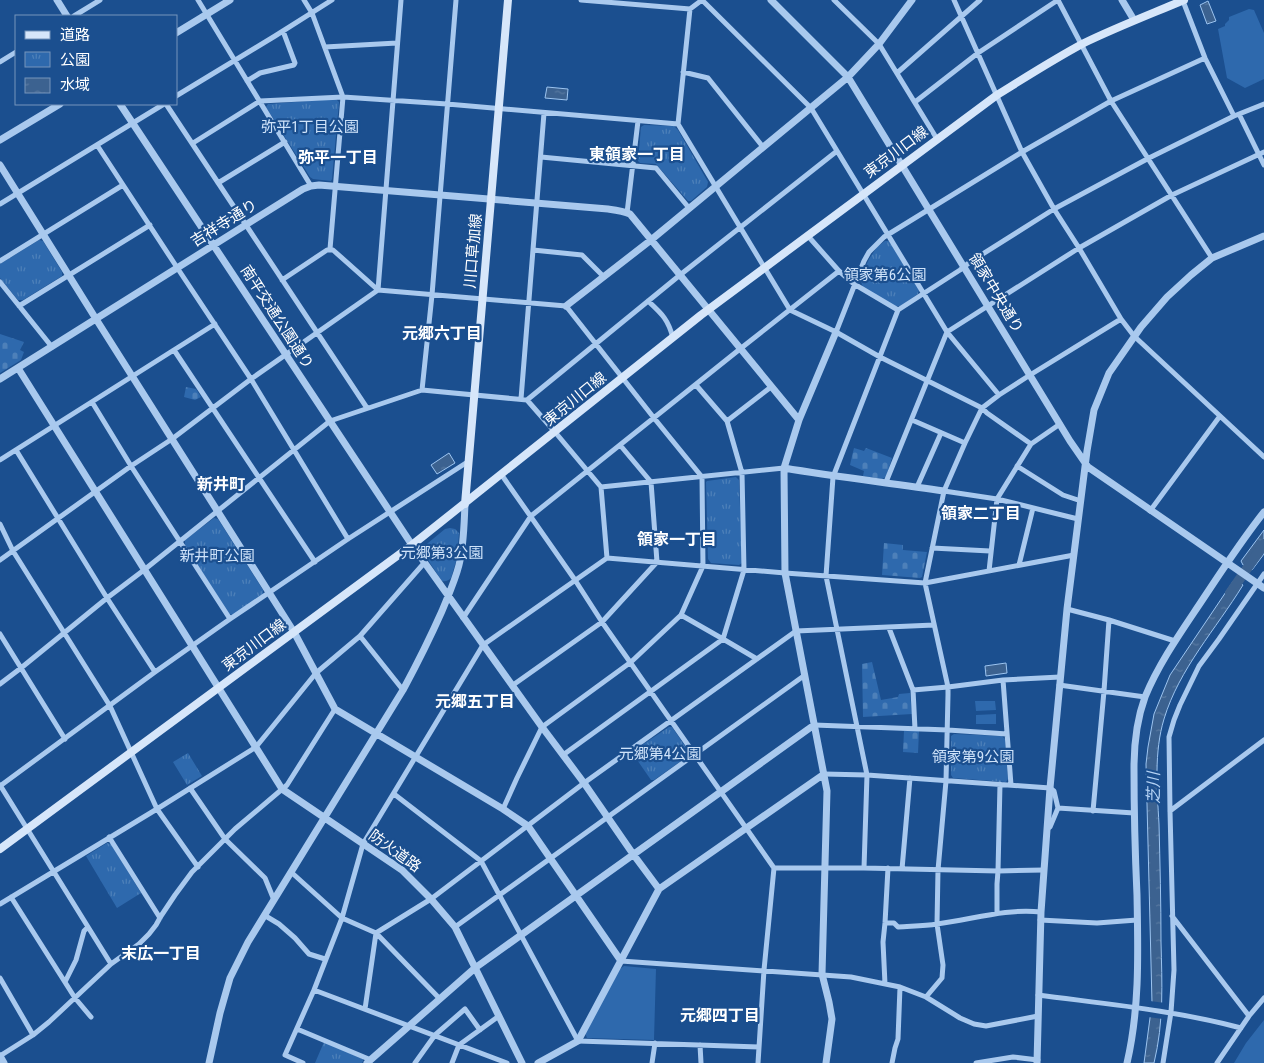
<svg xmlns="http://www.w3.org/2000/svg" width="1264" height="1063" viewBox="0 0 1264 1063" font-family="'Roboto Condensed','Noto Sans JP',sans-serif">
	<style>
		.grass { fill: #2e69ad }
		.cemetery { fill: url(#cemetery-stones) }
		.park { fill: url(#park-tufts) }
		.water { fill: url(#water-ripples); stroke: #9cc4f0 }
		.pier { fill: #1b4f8f }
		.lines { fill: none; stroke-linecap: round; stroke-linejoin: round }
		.river { stroke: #3c6290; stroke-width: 10 }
		.minor { stroke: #a9c9ee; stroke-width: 5 }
		.tertiary { stroke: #a9c9ee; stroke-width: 7 }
		.secondary { stroke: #d6e6fa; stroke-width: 8 }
		.labels { text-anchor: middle; stroke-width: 4.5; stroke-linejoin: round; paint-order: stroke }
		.park-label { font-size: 15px; fill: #cfe3fa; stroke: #1b4f8f }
		.street-label { font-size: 15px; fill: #fff; stroke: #1b4f8f }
		.neighbourhood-label { font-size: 16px; font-weight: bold; fill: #fff; stroke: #1b4f8f }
		.water-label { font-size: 16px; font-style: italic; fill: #b5d3f5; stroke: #1b4f8f }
	</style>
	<defs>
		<pattern id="cemetery-stones" width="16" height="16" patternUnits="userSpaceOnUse" patternTransform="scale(1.25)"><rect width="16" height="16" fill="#2e69ad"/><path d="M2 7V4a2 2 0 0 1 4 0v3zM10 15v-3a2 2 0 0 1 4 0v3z" fill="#4d80b9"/></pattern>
		<pattern id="park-tufts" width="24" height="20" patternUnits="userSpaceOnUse" patternTransform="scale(1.25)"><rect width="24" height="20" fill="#2e69ad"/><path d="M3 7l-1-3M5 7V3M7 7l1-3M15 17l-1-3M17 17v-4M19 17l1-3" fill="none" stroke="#4d80b9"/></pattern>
		<pattern id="water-ripples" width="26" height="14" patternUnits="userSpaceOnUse" patternTransform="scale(1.25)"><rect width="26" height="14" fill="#3c6290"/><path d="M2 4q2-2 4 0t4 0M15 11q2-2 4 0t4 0" fill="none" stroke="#597aa1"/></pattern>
	</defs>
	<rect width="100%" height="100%" fill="#1b4f8f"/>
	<path class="grass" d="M1249 9 1254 10 1264 33V79L1245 88 1227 78 1218 29 1225 26V24L1229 20V17Z
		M975 701H995L996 710 976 711Z
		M996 714V724H976V715Z
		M624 966 656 969 654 1040 587 1038 585 1033 620 969Z
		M1264 1020V1063H1234L1246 1043Z"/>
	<path class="cemetery" d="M0 334 24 342 20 350 24 352 21 360 0 373Z
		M186 387 196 389 201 397 195 400 184 397Z
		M854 448 864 451 866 448 892 458 886 477 882 479 863 476 864 471 850 465 852 456Z
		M884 543 903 545V550L927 552 922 577 920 578 882 575Z
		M872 662 881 700 898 697 899 694 910 693 912 714 863 717 862 664Z
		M904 731H919L918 753 903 752Z"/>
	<path class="park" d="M336 99 339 102 332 179 331 181 313 179 310 177 266 107 268 104Z
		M644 125 674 126 678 130 708 182 707 187 691 201H688L656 164 640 163 638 161 641 127Z
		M39 240 43 241 62 272V276L23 300H18L0 278V264Z
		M885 241H889L919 290 918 294 900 306H896L863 288 860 278 869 259 877 247Z
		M736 477 739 480 742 563 739 565 711 563 708 559 706 482 707 481Z
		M214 518 218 519 263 590V595L233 615 229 614 185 545V540Z
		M450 528 455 529 459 533 457 558 451 578C449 580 446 582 442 581L426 557 427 556 422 548 445 529Z
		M669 727H672L689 752 688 756 654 780H651L633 754V751Z
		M954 734 1002 736 1005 739 1008 779 1006 782 953 778 951 775V736Z
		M188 753 202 776 187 785 173 762Z
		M107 843 111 844 141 893 117 908 86 856Z
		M324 1042 363 1059V1061L362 1063H315Z"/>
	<path class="water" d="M1208 1 1216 21 1207 24 1200 5Z
		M547 87 568 89 567 100 545 98Z
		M449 453 455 463 437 474 431 465Z
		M1264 530V554L1252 570 1243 565 1241 561Z
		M1234 580 1243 585C1216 629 1179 669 1164 719 1154 752 1157 789 1159 824 1160 864 1161 903 1161 942 1162 983 1164 1022 1154 1063H1144L1152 1003 1146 764 1148 747 1154 714 1170 675Z
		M1006 663 1007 673 986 676 985 666Z"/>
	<path class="pier" d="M1150 1001 1165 1003 1163 1019 1148 1017Z"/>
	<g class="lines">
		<path class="river" d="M1230 593 1264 544"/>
		<path class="minor" d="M198 0 311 186
			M304 0 312 13 343 97 330 249
			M581 0 690 9 702 0
			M702 0 811 108 947 332 999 395
			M834 0 879 44 937 139
			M954 0 1022 152 1054 209 1079 248 1121 319 1134 336 1264 457
			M1183 1 1205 58 1234 116
			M690 9 678 124 790 310 836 332 880 357 982 408 987 413 1031 444
			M74 16 100 0
			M325 47 397 43
			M0 62 16 52
			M683 72 708 78 763 147
			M897 73 980 0
			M247 81 260 73 294 65 295 63 283 31
			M176 96 275 36 332 0
			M915 102 978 53 1058 0 1111 101 1212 258
			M166 104 367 408
			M1239 114 1264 165
			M193 143 260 101 343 97 447 104 678 124
			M97 145 178 269 251 379 348 539
			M541 157 656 168 689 208
			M218 183 285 142
			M0 204 164 104
			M627 213 638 121
			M808 236 839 271 854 284 898 310
			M533 250 582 255 604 277
			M0 261 123 185
			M282 280 327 250H333L378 290
			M0 282 52 347
			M378 290 401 0
			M648 301C662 314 668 319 673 338
			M19 306 150 225
			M836 332 864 261 869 252 884 237 1022 152 1111 101 1205 58
			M174 350 315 562
			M422 390 432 295 456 0
			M521 399 544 113
			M527 400 680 275 837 151
			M92 402 131 466 230 619
			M912 420 965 443
			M727 421 771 387
			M16 450 107 598 155 672
			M0 460 215 324
			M1017 466 1063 495 1081 501
			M501 474 575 580 602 622 774 868 764 970 758 1063
			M886 482 947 332 1079 248 1172 195 1264 152
			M601 487 784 468
			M917 487 941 433
			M944 491 997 499 1078 519
			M1150 511 1220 416
			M0 524 13 551 110 706 157 809 198 867
			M932 548 990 551
			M0 560 131 466 172 439 251 379 378 290 566 306 654 418 702 477 703 566 681 615 631 662 542 727 517 778 503 809
			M1019 565 1033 508
			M989 571 997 499 1031 444 1060 424
			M1067 609 1109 620 1175 641
			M681 615 723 639 757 659
			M463 618 531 516 740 349 839 271
			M889 628 913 690 915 729
			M0 634 65 739
			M360 636 403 690
			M1003 680 1011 785
			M0 684 21 668 107 598 144 570 330 421 422 390 527 400 555 432 601 487 607 558
			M513 685 602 622 657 562 651 482 620 445
			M1059 685 1145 697
			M913 690 948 687 1003 680 1060 677
			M814 725 948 730 1007 734
			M563 755 723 639 744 570 742 473 727 421 696 385
			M824 774 867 775 1050 788 1054 791 1058 808 1134 813
			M0 785 111 964
			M0 786 155 672 230 619 348 539 469 461
			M190 788 225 839 265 878 274 900
			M394 794 481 861 578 1041 759 1047
			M1093 811 1104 691 1109 620
			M1170 811 1264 740
			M1047 829 1050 827 1058 808
			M109 837 160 918
			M774 868H864L998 871 1044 870
			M864 868 867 775 826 576 833 477 898 310 960 270 970 262 1054 209 1149 158 1234 116 1264 104
			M902 869 910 778
			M291 872 342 918 376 933 439 998
			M11 897 75 998 91 1017
			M0 904 157 809 256 747 316 673 360 636 425 562
			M997 913V884L998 871 1000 784
			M264 915 279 924 295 938 309 954 325 959
			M1172 916 1249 1016
			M1040 920 1097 923 1137 920
			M885 923H894L898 927C911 926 924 926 937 924 971 920 1005 908 1041 912
			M455 927 805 675
			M621 961 851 977 900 987 926 997 960 1018 974 1024 986 1026 1038 1016
			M0 978 33 1035
			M65 982 76 960 84 931 88 927
			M885 984 883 942 885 923 888 868
			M314 990 507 1063
			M1038 995C1106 1004 1174 1010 1241 1028
			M926 997 942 978 943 965 937 924 938 870 946 781 948 695V687L925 583 944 491 965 443 982 408 999 395 1030 375 1121 319
			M365 1009 376 933 431 899 584 783 796 631 934 625
			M297 1029 371 1060
			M700 1045 701 1063
			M0 1056 33 1035 49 1022 111 964 139 944 149 934 156 925 161 916 175 895 192 872 235 829 287 785 335 709
			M303 1063 285 1055 314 990 342 918 363 844 483 645 607 558 785 573 925 583 1074 555
			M415 1063 435 1035 465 1009 480 1030
			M452 1063 459 1045 499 1016
			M652 1063 655 1043
			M892 1063 895 1048 898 1039 900 987
			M976 1063 1013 1057 1038 1060
			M1163 1063 1171 1012 1174 970 1170 811 1169 737 1174 720 1180 705 1199 666 1219 639 1264 574
			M1217 1063 1249 1016 1264 998"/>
		<path class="tertiary" d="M57 0 67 16
			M771 0 848 77 1070 441 1088 467 1264 588
			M1122 0 1134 20
			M176 33 230 0
			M120 104 412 545 542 727 584 783 633 854 659 889
			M0 140 60 104
			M0 165 96 319 294 632 335 709 503 809 528 826 621 961
			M566 306 651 240 848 77 879 44 912 0
			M18 368 282 789 402 870 431 899 455 927 522 1063
			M0 379 303 189 311 186 319 185 608 209C615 210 623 211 630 214L799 420
			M784 468C837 477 891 483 944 491
			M0 1056 4 1063
			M209 1063 220 1013 230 978 248 942 403 690C417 664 430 638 442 611 448 596 455 581 459 565 464 545 464 524 465 504
			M367 1063 475 968 814 725
			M538 1063 578 1041 659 889 824 774
			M826 1063 832 1019 829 1002 822 974 827 791 785 573 784 468 799 420 836 332
			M1037 1063 1041 912 1050 788 1067 609 1087 451 1094 410 1109 373 1141 327 1167 297 1191 275 1212 258 1264 236
			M1127 1063C1140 1007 1138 951 1137 895 1135 852 1134 810 1134 768 1134 744 1137 719 1145 697 1159 663 1181 632 1201 602 1221 572 1241 541 1264 512"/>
		<path class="secondary" d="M465 504 508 0
			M0 849 412 545 701 315 997 95C1026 77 1054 59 1084 43 1117 27 1151 14 1184 0"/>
	</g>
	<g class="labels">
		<g class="park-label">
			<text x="310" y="132">弥平1丁目公園</text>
			<text x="885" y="280">領家第6公園</text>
			<text x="442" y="558">元郷第3公園</text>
			<text x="217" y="561">新井町公園</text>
			<text x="660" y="759">元郷第4公園</text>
			<text x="973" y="762">領家第9公園</text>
		</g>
		<g class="street-label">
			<text transform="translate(896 152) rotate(-37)" y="5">東京川口線</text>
			<text transform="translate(224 223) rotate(-32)" y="5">吉祥寺通り</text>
			<text transform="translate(473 251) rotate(-85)" y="5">川口草加線</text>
			<text transform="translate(996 293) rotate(59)" y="5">領家中央通り</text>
			<text transform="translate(277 317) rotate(57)" y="5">南平交通公園通り</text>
			<text transform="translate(575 399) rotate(-39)" y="5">東京川口線</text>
			<text transform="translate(254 645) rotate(-37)" y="5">東京川口線</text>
			<text transform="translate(395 851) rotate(36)" y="5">防火道路</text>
		</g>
		<g class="neighbourhood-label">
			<text x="637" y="160">東領家一丁目</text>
			<text x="338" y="163">弥平一丁目</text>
			<text x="442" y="339">元郷六丁目</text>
			<text x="221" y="490">新井町</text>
			<text x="981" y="519">領家二丁目</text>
			<text x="677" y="545">領家一丁目</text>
			<text x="475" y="707">元郷五丁目</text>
			<text x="161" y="959">末広一丁目</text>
			<text x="720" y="1021">元郷四丁目</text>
		</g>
		<g class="water-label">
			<text transform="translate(1153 788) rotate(-90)" y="6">芝川</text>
		</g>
	</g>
	<rect x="15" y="15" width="162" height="90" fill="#1b4f8f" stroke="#7695bc"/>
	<rect x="25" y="31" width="25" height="8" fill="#d6e6fa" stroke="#7695bc"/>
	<text x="60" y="40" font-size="15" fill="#ffffff">道路</text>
	<rect x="25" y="52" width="25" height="15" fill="url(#park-tufts)" stroke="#7695bc"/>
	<text x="60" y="65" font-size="15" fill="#ffffff">公園</text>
	<rect x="25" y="78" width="25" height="15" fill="url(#water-ripples)" stroke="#7695bc"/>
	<text x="60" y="90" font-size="15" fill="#ffffff">水域</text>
</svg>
